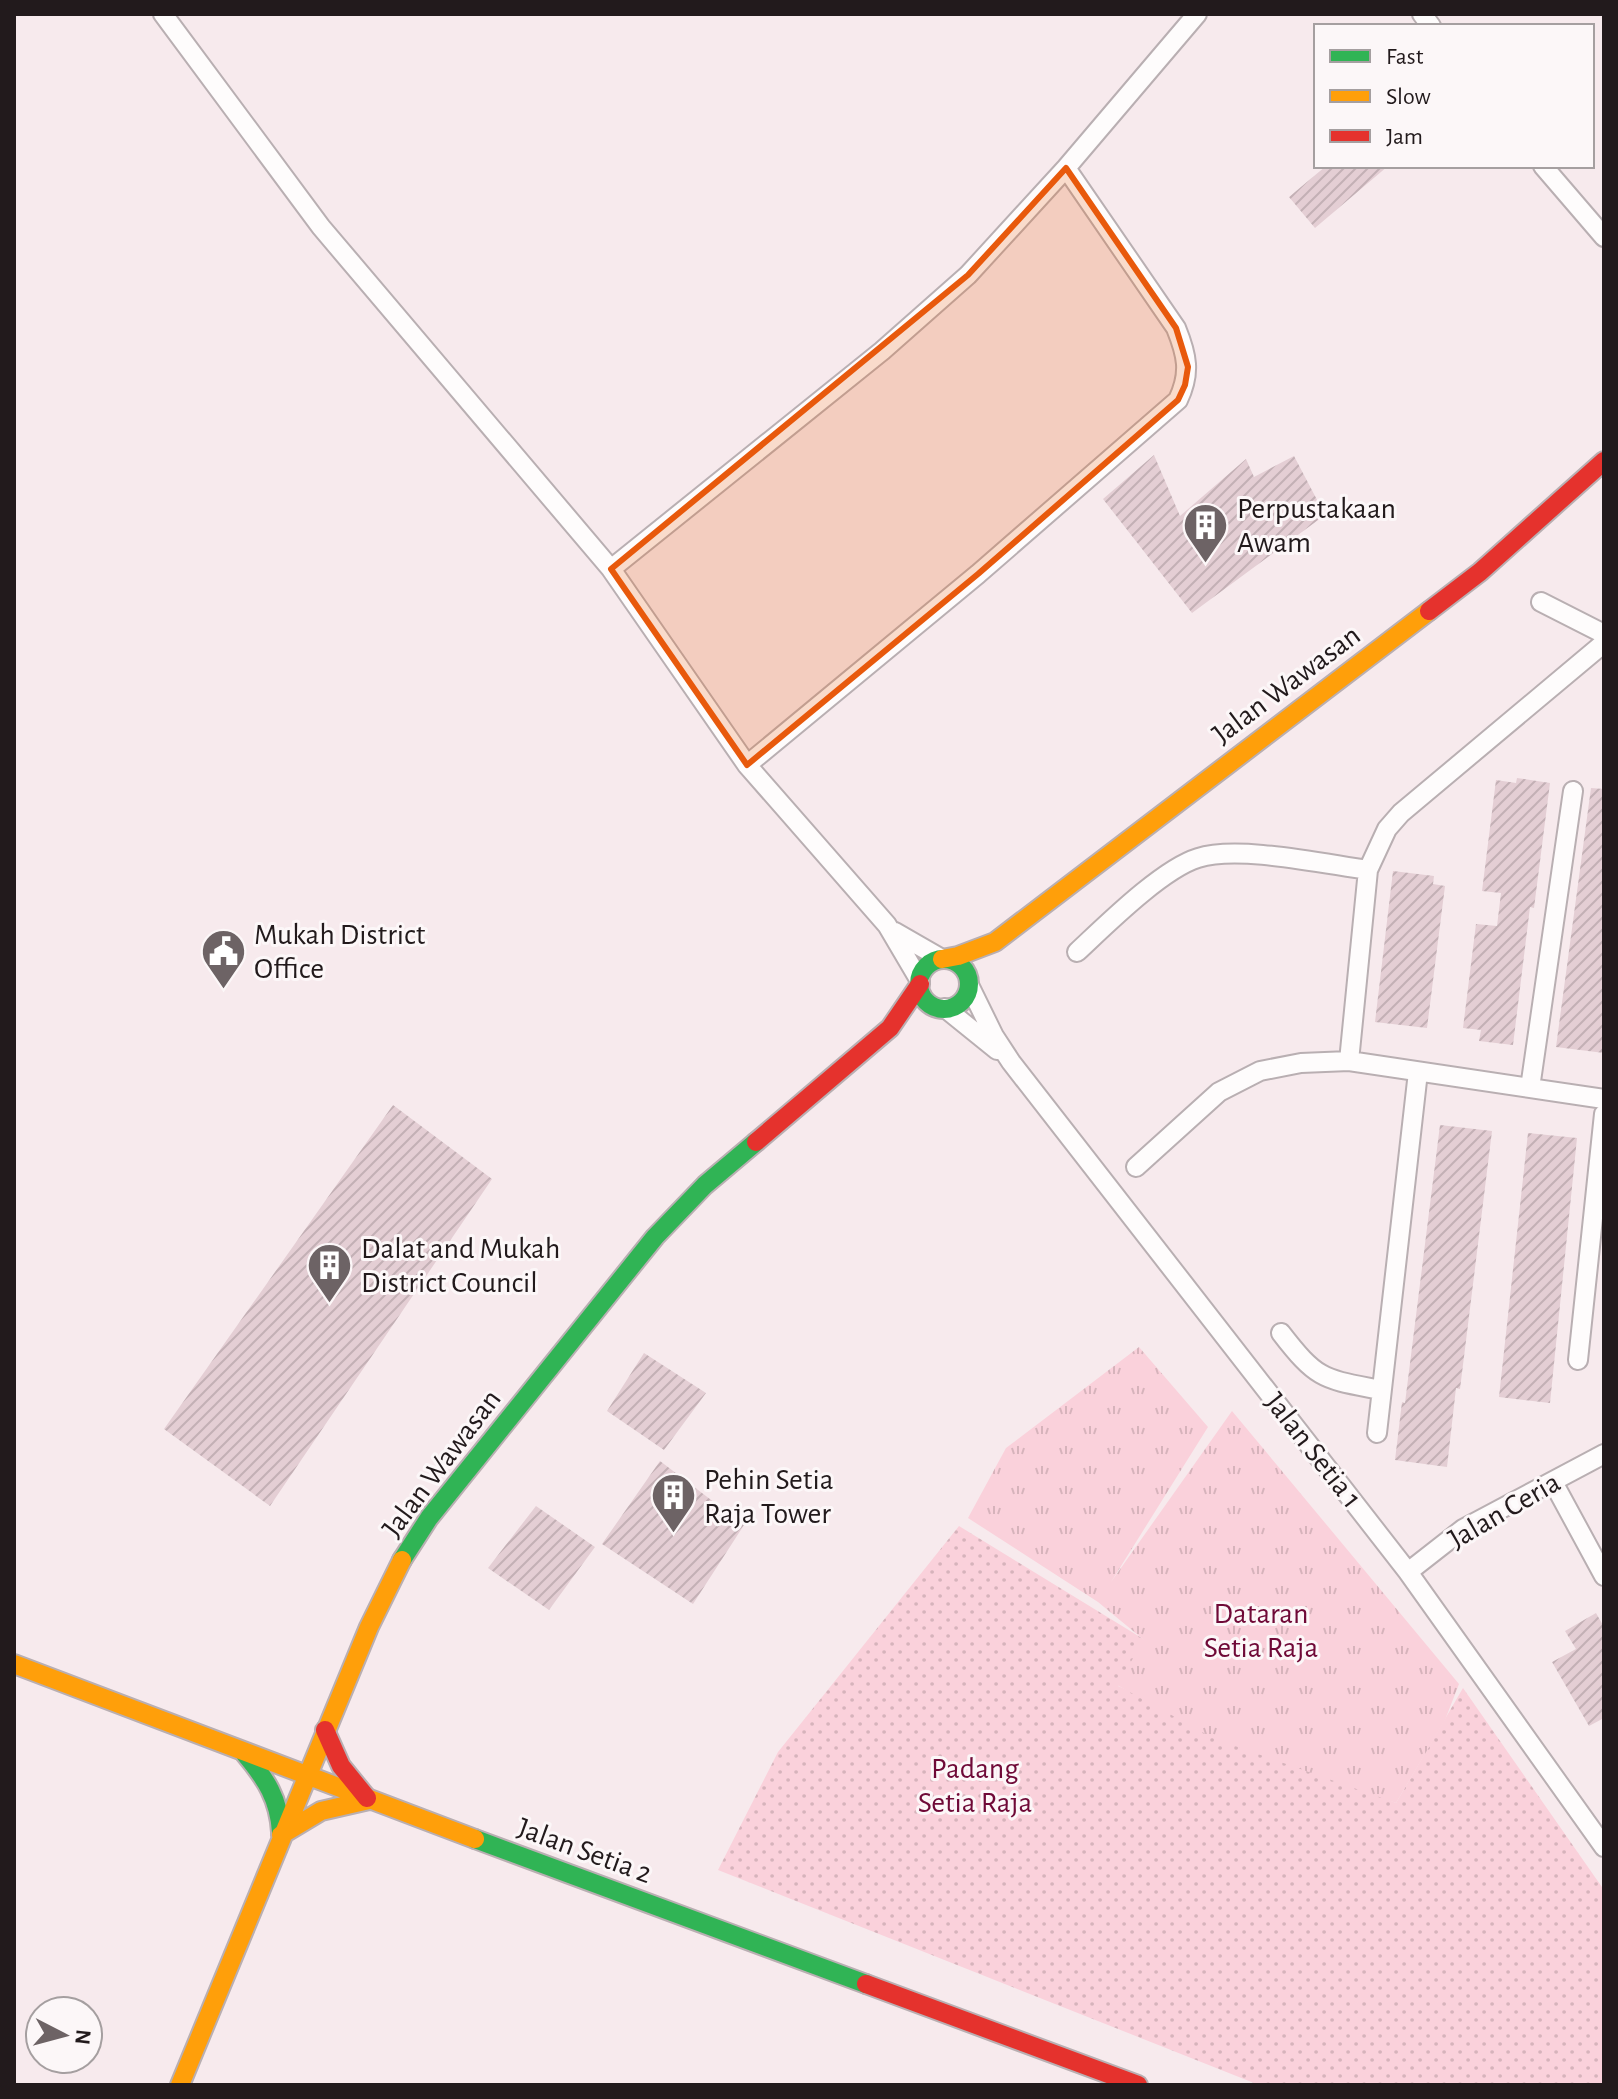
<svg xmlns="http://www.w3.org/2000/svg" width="1618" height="2099" viewBox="0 0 1618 2099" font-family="'Alegreya Sans',sans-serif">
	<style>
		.grass { fill: url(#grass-dots) }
		.park { fill: url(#park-tufts) }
		.building { fill: url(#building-hatch) }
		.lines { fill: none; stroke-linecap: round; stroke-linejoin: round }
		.street-casing { stroke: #b9afb2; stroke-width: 22 }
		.fast-casing { stroke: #b9afb2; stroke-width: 22 }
		.slow-casing { stroke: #b9afb2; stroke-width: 22 }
		.jam-casing { stroke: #b9afb2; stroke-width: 22 }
		.street { stroke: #fefcfc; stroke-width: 18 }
		.fast { stroke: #30b455; stroke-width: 18 }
		.slow { stroke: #ff9f0a; stroke-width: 18 }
		.jam { stroke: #e5322d; stroke-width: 18 }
		.marked { fill: #e8590c; fill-opacity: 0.2; stroke: #e8590c; stroke-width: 6; stroke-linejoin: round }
		.labels { text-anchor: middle; stroke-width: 6; stroke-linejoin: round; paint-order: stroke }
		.poi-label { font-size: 30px; fill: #221a1c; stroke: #fcf7f8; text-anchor: start }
		.street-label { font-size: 30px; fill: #221a1c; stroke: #fcf7f8 }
		.park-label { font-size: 30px; fill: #6f0937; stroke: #fcf7f8 }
	</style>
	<defs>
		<pattern id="grass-dots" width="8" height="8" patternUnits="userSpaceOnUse" patternTransform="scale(2)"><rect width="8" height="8" fill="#fad1db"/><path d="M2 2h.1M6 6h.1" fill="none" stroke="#d6b3bb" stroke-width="1.8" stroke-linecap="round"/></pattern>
		<pattern id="park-tufts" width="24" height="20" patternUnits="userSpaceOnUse" patternTransform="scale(2)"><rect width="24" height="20" fill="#fad1db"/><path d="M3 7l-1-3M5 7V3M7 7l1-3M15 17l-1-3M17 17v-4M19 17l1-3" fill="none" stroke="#d6b3bb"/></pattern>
		<pattern id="building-hatch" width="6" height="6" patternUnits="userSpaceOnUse" patternTransform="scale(2)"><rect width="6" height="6" fill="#e4ced4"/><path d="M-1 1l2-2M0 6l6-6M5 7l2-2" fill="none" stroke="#c3b0b5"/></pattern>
	</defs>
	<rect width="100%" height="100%" fill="#f7eaed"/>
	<path class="grass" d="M959 1526 1145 1640 1118 1686 1396 1803 1463 1688 1604 1890V2085H1259L718 1870 778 1752Z"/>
	<path class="park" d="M1139 1347 1208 1427 1111 1582 1232 1411 1459 1684 1445 1720 1396 1803 1213 1738 1117 1685 1144 1640 1098 1602 968 1518 1006 1448Z"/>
	<path class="building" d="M1326 166H1388L1315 228 1289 197Z
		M1154 455 1180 516 1246 459 1254 477 1294 456 1325 515 1192 613 1103 499Z
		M1517 778 1550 783 1534 908 1530 907 1513 1045 1479 1041 1481 1030 1463 1028 1476 924 1497 926 1501 893 1482 891 1496 780 1516 783Z
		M1591 788 1604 789 1602 929H1604V1053L1556 1047Z
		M1393 871 1434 876 1433 884 1445 886 1427 1028 1375 1022Z
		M393 1105 492 1179 270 1506 164 1429Z
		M1440 1125 1492 1131 1460 1389 1456 1388 1447 1467 1395 1460 1402 1402 1405 1403Z
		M1528 1133 1577 1138 1550 1403 1499 1397Z
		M644 1353 706 1393 664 1450 607 1411Z
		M660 1461 744 1525 693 1604 602 1544Z
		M536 1506 595 1547 549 1610 488 1568Z
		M1596 1613 1604 1627V1718L1589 1726 1552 1662 1576 1649 1565 1631Z"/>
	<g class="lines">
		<defs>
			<path id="street" d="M163 14 321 227 611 569 747 765 887 925 920 981
				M1422 14 1431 26
				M1543 166 1604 237
				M611 569 882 351 968 275 1066 168 1197 14
				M1541 602 1604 634
				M747 765 978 574 1178 400C1191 373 1187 355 1176 328L1066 168
				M895 932 942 959
				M1077 952C1106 925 1162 869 1198 858 1238 845 1324 864 1368 870
				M969 985 994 1036 1011 1062 1408 1572 1604 1847
				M945 1008 997 1050
				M1349 1061 1368 870 1387 829 1401 813 1604 643
				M1530 1088 1573 791
				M1136 1167 1219 1092 1260 1071 1301 1063 1349 1061 1604 1099
				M1281 1333C1318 1381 1324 1379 1381 1390
				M1578 1360 1604 1114
				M1377 1433 1418 1072
				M1553 1482 1604 1576
				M1408 1572 1463 1529 1604 1454"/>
			<path id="fast" d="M919 984a25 25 0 1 1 50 0a25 25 0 1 1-50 0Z
				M402 1560 429 1518 655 1237 705 1185 756 1142
				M245 1754C266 1779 279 1799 281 1832
				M475 1839 866 1984"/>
			<path id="slow" d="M942 959 958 956 995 942 1429 611
				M14 1664 475 1839
				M281 1835 321 1811 369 1800
				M180 2085 369 1627 402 1560"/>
			<path id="jam" d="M1429 611 1480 572 1604 461
				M756 1142 890 1028 920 984
				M325 1730 341 1766 367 1798
				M866 1984 1138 2085"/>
		</defs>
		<use href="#street" class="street-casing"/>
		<use href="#fast" class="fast-casing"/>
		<use href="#slow" class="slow-casing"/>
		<use href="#jam" class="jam-casing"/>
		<use href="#street" class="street"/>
		<use href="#fast" class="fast"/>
		<use href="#slow" class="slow"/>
		<use href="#jam" class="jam"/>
	</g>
	<path class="marked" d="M1066 168 1176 328 1188 367 1185 385 1178 400 978 574 747 765 611 569 968 275Z"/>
	<defs>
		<symbol id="building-pin" viewBox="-11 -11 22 30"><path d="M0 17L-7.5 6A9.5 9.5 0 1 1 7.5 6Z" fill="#6d6365" stroke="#fcf7f8"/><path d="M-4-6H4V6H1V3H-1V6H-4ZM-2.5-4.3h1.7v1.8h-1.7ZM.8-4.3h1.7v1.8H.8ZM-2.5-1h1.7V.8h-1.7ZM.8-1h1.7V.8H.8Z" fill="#fff"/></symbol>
		<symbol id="civic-pin" viewBox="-11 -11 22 30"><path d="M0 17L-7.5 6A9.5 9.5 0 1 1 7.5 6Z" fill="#6d6365" stroke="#fcf7f8"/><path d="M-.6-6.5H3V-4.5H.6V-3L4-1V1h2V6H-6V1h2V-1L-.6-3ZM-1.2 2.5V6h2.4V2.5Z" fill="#fff"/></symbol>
	</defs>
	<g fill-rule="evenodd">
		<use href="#building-pin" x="1180" y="500" width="51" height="69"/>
		<use href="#civic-pin" x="198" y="926" width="51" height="69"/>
		<use href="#building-pin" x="304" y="1240" width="51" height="69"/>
		<use href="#building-pin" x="648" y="1470" width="51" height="69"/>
	</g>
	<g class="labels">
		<g class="poi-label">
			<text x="1237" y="518">Perpustakaan<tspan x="1237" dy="34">Awam</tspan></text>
			<text x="254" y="944">Mukah District<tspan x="254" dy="34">Office</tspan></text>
			<text x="361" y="1258">Dalat and Mukah<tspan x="361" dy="34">District Council</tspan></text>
			<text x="704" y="1489">Pehin Setia<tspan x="704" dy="34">Raja Tower</tspan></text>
		</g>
		<g class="street-label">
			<text transform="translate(1286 684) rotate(-37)" y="10">Jalan Wawasan</text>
			<text transform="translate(1314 1450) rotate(52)" y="10">Jalan Setia 1</text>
			<text transform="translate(441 1463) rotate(-53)" y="10">Jalan Wawasan</text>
			<text transform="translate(1504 1510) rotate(-30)" y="10">Jalan Ceria</text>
			<text transform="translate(585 1850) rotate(20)" y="10">Jalan Setia 2</text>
		</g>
		<g class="park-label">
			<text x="1261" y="1623">Dataran<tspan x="1261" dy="34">Setia Raja</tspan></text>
			<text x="975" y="1778">Padang<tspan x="975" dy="34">Setia Raja</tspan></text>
		</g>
	</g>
	<rect width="1618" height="2099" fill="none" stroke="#221a1c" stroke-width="32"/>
	<rect x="1314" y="24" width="280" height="144" fill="#fcf7f8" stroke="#a59fa0" stroke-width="2"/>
	<rect x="1330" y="50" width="40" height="12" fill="#30b455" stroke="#a59fa0" stroke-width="2"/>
	<text x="1386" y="64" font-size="24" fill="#221a1c">Fast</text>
	<rect x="1330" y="90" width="40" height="12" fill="#ff9f0a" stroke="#a59fa0" stroke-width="2"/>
	<text x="1386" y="104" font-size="24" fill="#221a1c">Slow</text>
	<rect x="1330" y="130" width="40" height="12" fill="#e5322d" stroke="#a59fa0" stroke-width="2"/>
	<text x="1386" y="144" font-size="24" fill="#221a1c">Jam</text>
	<g transform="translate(64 2035) rotate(96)"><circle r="38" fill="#fcf7f8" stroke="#a59fa0" stroke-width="2"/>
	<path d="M0-6L14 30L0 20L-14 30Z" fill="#6d6365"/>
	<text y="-12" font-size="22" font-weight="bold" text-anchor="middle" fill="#221a1c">N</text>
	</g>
</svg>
